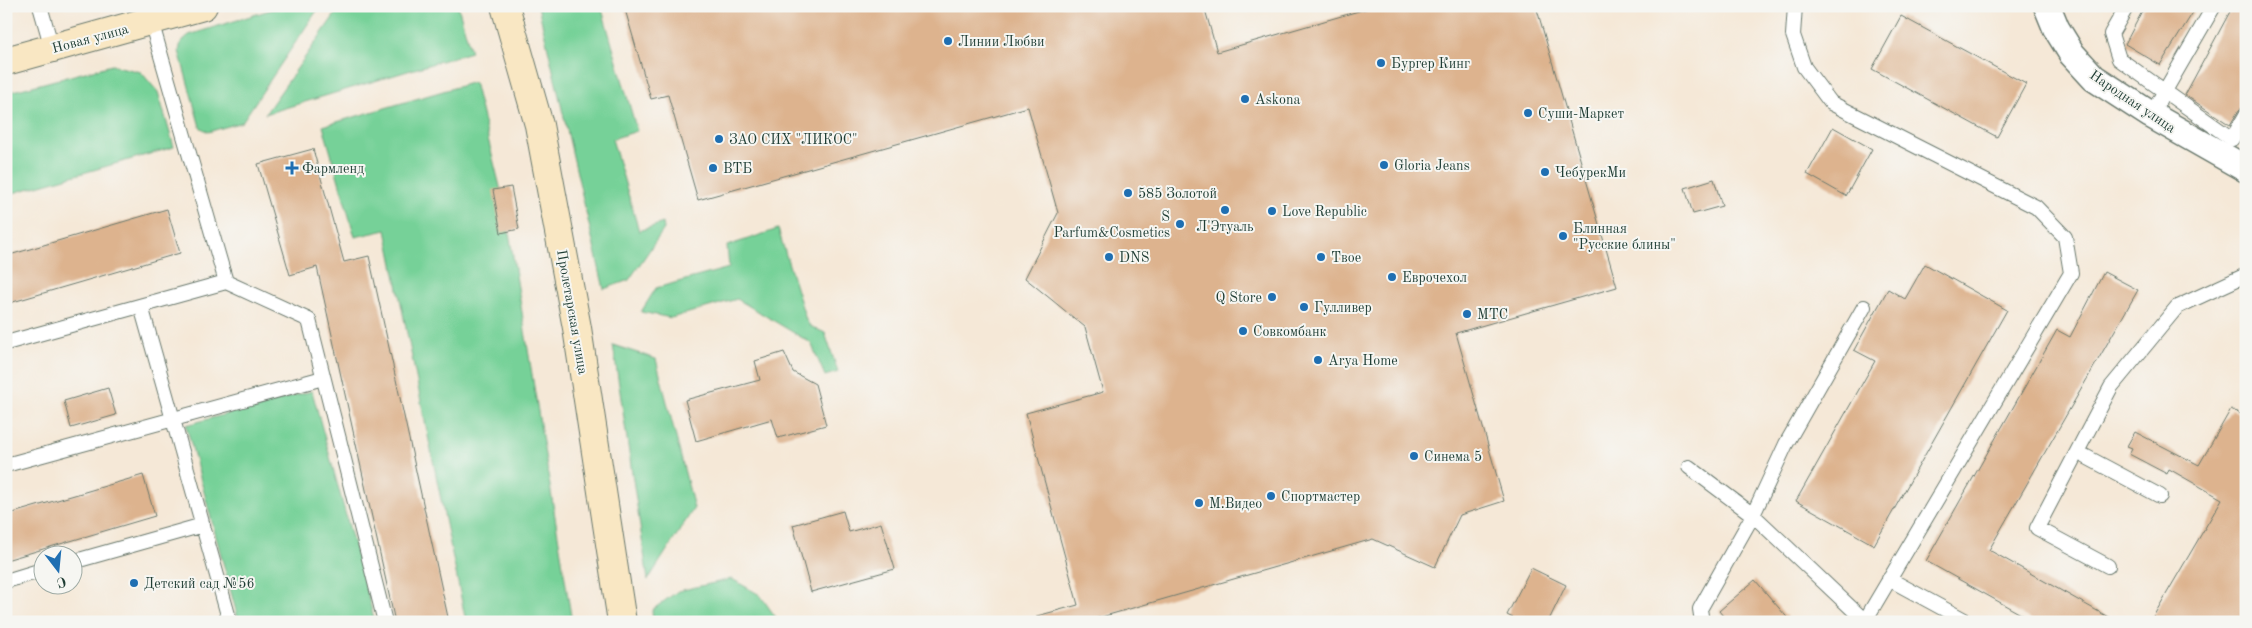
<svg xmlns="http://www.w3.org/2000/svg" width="2252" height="628" viewBox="0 0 2252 628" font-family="'Old Standard TT',serif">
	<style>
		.green { fill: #76d198; stroke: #4a8766 }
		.building { fill: #ddb38e }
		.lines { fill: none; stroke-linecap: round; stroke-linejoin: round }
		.service-casing { stroke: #6a796d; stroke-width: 16 }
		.minor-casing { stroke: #6a796d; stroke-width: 29 }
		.secondary-casing { stroke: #6a796d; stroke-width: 30 }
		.service { stroke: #fff; stroke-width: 14 }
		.minor { stroke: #fff; stroke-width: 26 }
		.secondary { stroke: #f9e7c3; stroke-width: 28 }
		.poi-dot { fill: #1f6fb2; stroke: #f6f6f2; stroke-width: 2 }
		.labels { text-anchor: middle; stroke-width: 4; stroke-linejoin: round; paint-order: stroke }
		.street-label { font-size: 14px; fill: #1f3d34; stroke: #f6f6f2 }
		.poi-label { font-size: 14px; fill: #1f3d34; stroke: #f6f6f2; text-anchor: start }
	</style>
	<rect width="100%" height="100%" fill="#f6f6f2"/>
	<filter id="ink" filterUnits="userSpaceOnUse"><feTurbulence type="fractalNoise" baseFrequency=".02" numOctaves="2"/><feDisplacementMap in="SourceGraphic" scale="10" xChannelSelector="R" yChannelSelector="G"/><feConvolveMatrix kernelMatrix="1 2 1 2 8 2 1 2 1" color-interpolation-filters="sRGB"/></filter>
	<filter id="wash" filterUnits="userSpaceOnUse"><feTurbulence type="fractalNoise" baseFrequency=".0096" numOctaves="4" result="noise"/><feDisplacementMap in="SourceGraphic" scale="20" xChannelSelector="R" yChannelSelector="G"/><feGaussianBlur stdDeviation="1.12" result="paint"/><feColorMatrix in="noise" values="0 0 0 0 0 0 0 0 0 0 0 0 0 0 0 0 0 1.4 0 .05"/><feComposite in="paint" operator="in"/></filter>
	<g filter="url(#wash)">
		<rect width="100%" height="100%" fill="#f5e8d7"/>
		<path class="green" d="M283 6H320L242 122 208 132 200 127 179 51 181 42 189 35Z
			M341 6H458L471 52 265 114Z
			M538 6H601L637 131 612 139 639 231 663 223 664 229 629 280 604 289Z
			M112 65 141 72 158 92 174 147 6 195V93Z
			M474 82 505 207 572 622H466L386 230 355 237 323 126Z
			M778 229 806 320 810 326 825 333 838 372 825 376 811 343 737 299 671 318 641 312 656 288 729 268 727 246Z
			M613 345 656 359 694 508 648 580Z
			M312 391 375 622H239L186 425Z
			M732 579 760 595 779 622H653L652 610 678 591Z"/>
		<g id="blocks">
			<path class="building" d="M624 6H1204L1217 52 1376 6H1536L1617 287 1456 333 1504 501 1460 515 1435 567 1373 539 1084 622H1038L1037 616 1078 605 1026 413 1103 392 1085 327 1025 278 1058 213 1028 107 698 200 668 95 651 99Z
				M2145 6H2197L2160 65 2125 44Z
				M2233 6H2246V106L2239 110 2230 125 2185 95Z
				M1901 16 2026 84 1997 137 1872 69Z
				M1833 127 1872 149 1846 196 1807 174Z
				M313 149 344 262 369 256 449 622H395L317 267 290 275 258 164Z
				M1714 179 1722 206 1693 214 1685 188Z
				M511 187 519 229 501 233 493 190Z
				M167 209 180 253 6 304V256Z
				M1925 264 2007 310 1874 545 1796 501 1875 361 1854 350 1888 289 1905 299Z
				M2104 272 2138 290 1989 550 2117 622H2035L1926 561 2057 330 2070 337Z
				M784 352 793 372 815 384 826 425 778 438 772 419 696 441 685 400 760 380 755 361Z
				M108 388 116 415 71 428 64 401Z
				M2231 409 2246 417V622H2150L2222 499 2169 469 2167 474 2129 454 2132 448 2127 446 2135 432 2199 465Z
				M143 475 155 516 6 560V515Z
				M843 511 849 532 881 523 895 569 811 592 793 525Z
				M1531 568 1566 585 1548 622H1521L1507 615Z
				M1755 580 1791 622H1728L1719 611Z"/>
		</g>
	</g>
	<g filter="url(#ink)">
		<use href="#blocks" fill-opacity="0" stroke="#6a796d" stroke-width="1"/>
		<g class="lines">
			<defs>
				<path id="service" d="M40 6 52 48
					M1795 6 1793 35 1804 67 1831 103 2036 207 2065 237 2071 273 1866 619
					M2127 6 2111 34 2119 59 2232 139 2246 115
					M151 21 226 282
					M2151 115 2214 6
					M141 306 230 622
					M6 343 226 282 309 320 385 622
					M2079 453 2160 496
					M6 465 323 378
					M1689 467 1753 515 1866 622
					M72 562 203 525
					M2108 566 2037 528 2111 387 2177 307 2246 275
					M1889 579 1968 622
					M6 581 42 570
					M1702 622 1700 609 1753 515 1786 444 1864 307"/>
				<path id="minor" d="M2047 6 2056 28 2072 54 2094 78 2151 115 2246 169"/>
				<path id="secondary" d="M505 6 539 125 577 328 622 622
					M6 61 203 6"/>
			</defs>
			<use href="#service" class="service-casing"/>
			<use href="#minor" class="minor-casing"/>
			<use href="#secondary" class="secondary-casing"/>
			<use href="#service" class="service"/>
			<use href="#minor" class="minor"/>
			<use href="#secondary" class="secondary"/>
		</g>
	</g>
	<g class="poi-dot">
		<circle cx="948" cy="41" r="5"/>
		<circle cx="1381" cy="63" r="5"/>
		<circle cx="1245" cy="99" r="5"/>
		<circle cx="1528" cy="113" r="5"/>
		<circle cx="719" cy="139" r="5"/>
		<circle cx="1384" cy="165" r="5"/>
		<path d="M289.5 160.5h5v5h5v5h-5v5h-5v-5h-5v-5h5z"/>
		<circle cx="713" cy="168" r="5"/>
		<circle cx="1545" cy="172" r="5"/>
		<circle cx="1128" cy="193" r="5"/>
		<circle cx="1225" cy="210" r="5"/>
		<circle cx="1272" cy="211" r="5"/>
		<circle cx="1180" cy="224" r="5"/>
		<circle cx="1563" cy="236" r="5"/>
		<circle cx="1109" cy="257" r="5"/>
		<circle cx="1321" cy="257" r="5"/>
		<circle cx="1392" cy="277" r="5"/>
		<circle cx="1272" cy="297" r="5"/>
		<circle cx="1304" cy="307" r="5"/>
		<circle cx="1467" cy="314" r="5"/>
		<circle cx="1243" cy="331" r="5"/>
		<circle cx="1318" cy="360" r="5"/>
		<circle cx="1414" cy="456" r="5"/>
		<circle cx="1271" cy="496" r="5"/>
		<circle cx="1199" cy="503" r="5"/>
		<circle cx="134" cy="583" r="5"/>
	</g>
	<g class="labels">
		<g class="street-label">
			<text transform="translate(90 38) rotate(-15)" y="5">Новая улица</text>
			<text transform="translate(2133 101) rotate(34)" y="5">Народная улица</text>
			<text transform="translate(573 312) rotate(80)" y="5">Пролетарская улица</text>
		</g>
		<g class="poi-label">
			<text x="958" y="46">Линии Любви</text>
			<text x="1391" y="68">Бургер Кинг</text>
			<text x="1255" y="104">Askona</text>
			<text x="1538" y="118">Суши-Маркет</text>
			<text x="729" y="144">ЗАО СИХ "ЛИКОС"</text>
			<text x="1394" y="170">Gloria Jeans</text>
			<text x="302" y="173">Фармленд</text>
			<text x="723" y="173">ВТБ</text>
			<text x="1555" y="177">ЧебурекМи</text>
			<text x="1138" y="198">585 Золотой</text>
			<text x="1282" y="216">Love Republic</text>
			<text x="1170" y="221" text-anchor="end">S<tspan x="1170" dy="16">Parfum&amp;Cosmetics</tspan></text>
			<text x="1225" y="231" text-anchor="middle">Л'Этуаль</text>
			<text x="1573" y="233">Блинная<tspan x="1573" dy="16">"Русские блины"</tspan></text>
			<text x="1119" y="262">DNS</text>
			<text x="1331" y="262">Твое</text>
			<text x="1402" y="282">Еврочехол</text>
			<text x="1262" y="302" text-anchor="end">Q Store</text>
			<text x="1314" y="312">Гулливер</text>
			<text x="1477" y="319">МТС</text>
			<text x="1253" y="336">Совкомбанк</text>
			<text x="1328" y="365">Arya Home</text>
			<text x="1424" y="461">Синема 5</text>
			<text x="1281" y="501">Спортмастер</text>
			<text x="1209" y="508">М.Видео</text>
			<text x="144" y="588">Детский сад №56</text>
		</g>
	</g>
	<rect width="2252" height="628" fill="none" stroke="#f6f6f2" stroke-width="25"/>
	<g transform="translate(58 570) rotate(164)"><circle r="24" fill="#f6f6f2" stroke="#a0aca6"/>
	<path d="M0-4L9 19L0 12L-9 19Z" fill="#1f6fb2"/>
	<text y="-8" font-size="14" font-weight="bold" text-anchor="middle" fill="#1f3d34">С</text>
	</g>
</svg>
